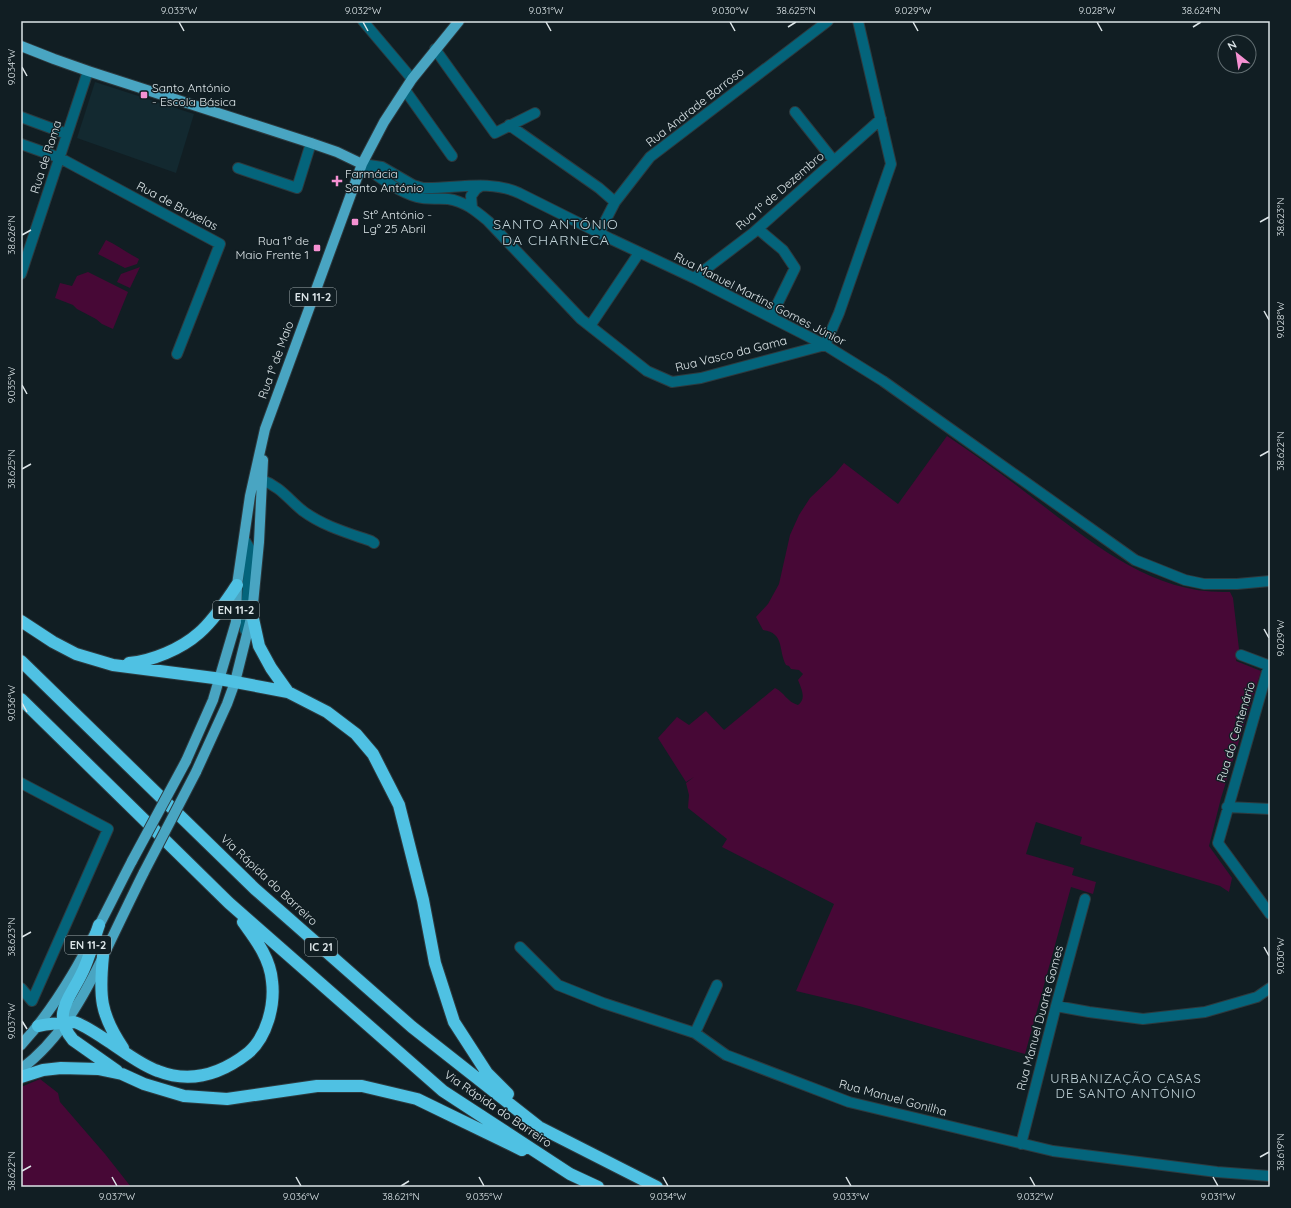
<svg xmlns="http://www.w3.org/2000/svg" width="1291" height="1208" viewBox="0 0 1291 1208" font-family="Quicksand,sans-serif">
	<style>
		.built { fill: #132930 }
		.green { fill: #470836 }
		.lines { fill: none; stroke-linecap: round; stroke-linejoin: round }
		.minor-casing { stroke: #2d3a3f; stroke-width: 12 }
		.major-casing { stroke: #2d3a3f; stroke-width: 12 }
		.highway-casing { stroke: #2d3a3f; stroke-width: 14 }
		.minor { stroke: #04647b; stroke-width: 10 }
		.major { stroke: #49a5c2; stroke-width: 10 }
		.highway { stroke: #4fc1e3; stroke-width: 12 }
		.major-bridge-casing { stroke: #2d3a3f; stroke-width: 12; stroke-linecap: butt }
		.major-bridge { stroke: #49a5c2; stroke-width: 10 }
		.ticks { fill: none; stroke: #dce5e8; stroke-width: 1.5 }
		.poi-dot { fill: #f591d2; stroke: #111e23; stroke-width: 1.5 }
		.labels { text-anchor: middle; stroke-width: 3; stroke-linejoin: round; paint-order: stroke }
		.shield { fill: #111e23; stroke: #9fa9ad; stroke-width: 1 }
		.shield-label { font-size: 11px; font-weight: bold; fill: #dce5e8 }
		.poi-label { font-size: 12px; fill: #dce5e8; stroke: #111e23; text-anchor: start }
		.street-label { font-size: 12px; fill: #dce5e8; stroke: #111e23 }
		.neighbourhood-label { font-size: 13px; letter-spacing: 1px; fill: #c1d3d9; stroke: #111e23 }
		.quarter-label { font-size: 14px; letter-spacing: 1px; fill: #c1d3d9; stroke: #111e23 }
		.neatline { fill: none; stroke: #dce5e8; stroke-width: 1.5 }
		.ticks-label { font-size: 10px; text-anchor: middle; fill: #dce5e8 }
	</style>
	<rect width="100%" height="100%" fill="#111e23"/>
	<path class="built" d="M95 82 194 114 176 173 77 138Z"/>
	<path class="green" d="M106 240C117 245 127 253 139 259L137 264 125 268 98 254Z
		M140 267 130 288 117 282 121 274Z
		M88 272 128 292 113 329 102 324 96 319 77 309 73 305 55 298 60 283 72 286 77 276Z
		M947 436C975 455 1002 474 1029 495 1089 540 1150 595 1230 592L1233 598 1239 649 1236 661 1261 671 1221 798 1209 846 1232 878 1229 892 1220 886 1080 844 1082 837 1036 822 1026 854 1074 868 1072 875 1096 882 1093 894 1071 887 1025 1054 859 1006 796 991 834 904 722 847 727 839 688 808 689 795 686 783 694 777 686 782 658 738 677 717 689 725 706 711 724 730 775 688C784 692 787 702 798 705 807 699 801 688 798 680L803 674 799 670 791 669 789 666 786 665C778 650 785 633 763 630L756 617 768 604 779 584 790 535 799 515 810 498 835 474 844 463 898 504Z
		M40 1079 58 1093 60 1102 105 1154 131 1187H21V1087Z"/>
	<g class="lines">
		<defs>
			<path id="minor" d="M363 21 412 79
				M435 49 495 133 535 113
				M405 90 452 156
				M795 112 834 161
				M21 117 67 134
				M509 125 599 188 615 202
				M21 144 60 158 220 244 177 354
				M362 164 382 167 413 185 423 188C455 189 489 179 519 193L611 239 694 278 825 345 883 381 1135 560 1185 580 1204 584H1237L1270 581
				M362 164C378 177 397 191 417 197 427 200 438 198 448 199 464 201 476 211 488 221L581 319 647 371 672 382 701 378 825 345
				M238 168 297 188 311 143
				M472 208 471 196 476 189 481 186
				M758 229 783 250 795 268 771 317
				M599 233 615 202 650 157 828 21
				M21 274 88 71
				M694 278 753 233 881 119
				M590 326 639 253
				M825 345 839 313 891 164 858 21
				M262 480C281 487 288 499 303 511 323 526 348 533 371 541L374 543
				M244 539 250 549 245 630
				M1241 655 1270 666
				M1269 665 1218 843 1270 914
				M21 784V783L108 829 32 1001 21 988
				M1227 807 1270 809
				M520 947 558 985 603 1003 695 1033 726 1055 849 1102 1053 1151 1217 1172 1270 1176
				M1056 1006 1089 1012 1143 1019 1205 1012 1257 997 1270 988
				M695 1033 717 985
				M1021 1144 1056 1006 1085 899"/>
			<path id="major" d="M21 46 54 59 88 71 311 143 337 152 362 164
				M186 761 213 700 236 622 237 585 250 496 265 429 362 164 384 122 412 79 459 21
				M196 772 227 704 235 682 252 614 259 542 263 460
				M21 1045C70 992 99 924 132 861
				M21 1069C64 1037 89 987 111 940 122 917 133 894 144 872"/>
			<path id="highway" d="M252 614 259 646 271 668 288 692
				M21 621 53 642 76 654 113 665 214 678 288 692 327 712 356 734 373 754 399 805 423 900 435 963 454 1022 487 1073 508 1094
				M21 661 255 889 412 1027 539 1127 657 1187
				M129 663C152 661 181 649 199 633 214 620 226 601 237 585
				M21 699 229 903 443 1091 570 1174 598 1187
				M99 925C93 942 89 960 81 975 70 998 51 1014 73 1040L117 1071
				M103 956C99 996 100 1014 123 1048
				M38 1026C48 1024 56 1023 65 1023 68 1023 72 1022 74 1022 83 1024 103 1038 111 1043 126 1053 141 1065 158 1071 191 1084 221 1074 248 1053 267 1037 275 1005 272 981 270 958 256 940 243 922
				M21 1077 43 1070 61 1068 98 1069 122 1074 144 1084 184 1096 227 1099 317 1086H362L417 1099 522 1150"/>
		</defs>
		<use href="#minor" class="minor-casing"/>
		<use href="#major" class="major-casing"/>
		<use href="#highway" class="highway-casing"/>
		<use href="#minor" class="minor"/>
		<use href="#major" class="major"/>
		<use href="#highway" class="highway"/>
		<defs>
			<path id="major-bridge" d="M132 861 186 761
				M144 872 196 772"/>
		</defs>
		<use href="#major-bridge" class="major-bridge-casing"/>
		<use href="#major-bridge" class="major-bridge"/>
	</g>
	<path class="ticks" d="M179 22 184 31M363 22 368 31M546 22 551 31M730 22 735 31M913 22 918 31M1097 22 1102 31M788 27 796 22M1193 27 1201 22M22 67 27 76M1260 222 1269 217M22 235 31 230M1264 311 1269 320M22 385 27 394M1260 456 1269 451M22 469 31 464M1264 629 1269 638M22 703 27 712M22 937 31 932M1264 947 1269 956M22 1021 27 1029M1260 1157 1269 1152M22 1171 31 1166M112 1177 117 1186M296 1177 301 1186M479 1177 484 1186M663 1177 668 1186M846 1177 851 1186M1030 1177 1035 1186M1213 1177 1218 1186M401 1186 409 1181"/>
	<g class="poi-dot">
		<rect x="140" y="91" width="8" height="8" rx="2"/>
		<path d="M335 175h4v4h4v4h-4v4h-4v-4h-4v-4h4z"/>
		<rect x="351" y="218" width="8" height="8" rx="2"/>
		<rect x="313" y="244" width="8" height="8" rx="2"/>
	</g>
	<g class="labels">
		<g class="shield">
			<rect x="290" y="288" width="46" height="18" rx="3"/>
			<rect x="213" y="601" width="46" height="18" rx="3"/>
			<rect x="65" y="936" width="46" height="18" rx="3"/>
			<rect x="305" y="938" width="32" height="18" rx="3"/>
		</g>
		<g class="shield-label">
			<text x="313" y="301">EN 11-2</text>
			<text x="236" y="614">EN 11-2</text>
			<text x="88" y="949">EN 11-2</text>
			<text x="321" y="951">IC 21</text>
		</g>
		<g class="poi-label">
			<text x="152" y="92">Santo António<tspan x="152" dy="14">- Escola Básica</tspan></text>
			<text x="345" y="178">Farmácia<tspan x="345" dy="14">Santo António</tspan></text>
			<text x="363" y="219">Stº António -<tspan x="363" dy="14">Lgº 25 Abril</tspan></text>
			<text x="309" y="245" text-anchor="end">Rua 1º de<tspan x="309" dy="14">Maio Frente 1</tspan></text>
		</g>
		<g class="street-label">
			<text transform="translate(695 107) rotate(-38)" y="4">Rua Andrade Barroso</text>
			<text transform="translate(46 157) rotate(-72)" y="4">Rua de Roma</text>
			<text transform="translate(780 191) rotate(-41)" y="4">Rua 1º de Dezembro</text>
			<text transform="translate(177 206) rotate(28)" y="4">Rua de Bruxelas</text>
			<text transform="translate(760 299) rotate(27)" y="4">Rua Manuel Martins Gomes Júnior</text>
			<text transform="translate(731 354) rotate(-14)" y="4">Rua Vasco da Gama</text>
			<text transform="translate(276 360) rotate(-70)" y="4">Rua 1º de Maio</text>
			<text transform="translate(1236 732) rotate(-73)" y="4">Rua do Centenário</text>
			<text transform="translate(269 880) rotate(43)" y="4">Via Rápida do Barreiro</text>
			<text transform="translate(1040 1018) rotate(-75)" y="4">Rua Manuel Duarte Gomes</text>
			<text transform="translate(893 1098) rotate(15)" y="4">Rua Manuel Gonilha</text>
			<text transform="translate(498 1109) rotate(34)" y="4">Via Rápida do Barreiro</text>
		</g>
		<g class="neighbourhood-label">
			<text x="1126" y="1083">URBANIZAÇÃO CASAS<tspan x="1126" dy="15">DE SANTO ANTÓNIO</tspan></text>
		</g>
		<g class="quarter-label">
			<text x="556" y="229">SANTO ANTÓNIO<tspan x="556" dy="16">DA CHARNECA</tspan></text>
		</g>
	</g>
	<rect width="1291" height="1208" fill="none" stroke="#111e23" stroke-width="44"/>
	<g transform="translate(1237 54) rotate(330)"><circle r="19" fill="#111e23" stroke="#626e72"/>
	<path d="M0-3L7 15L0 10L-7 15Z" fill="#f591d2"/>
	<text y="-6" font-size="11" font-weight="bold" text-anchor="middle" fill="#dce5e8">N</text>
	</g>
	<rect x="22" y="22" width="1247" height="1164" class="neatline"/>
	<g class="ticks-label">
		<text x="179" y="14">9.033°W</text>
		<text x="363" y="14">9.032°W</text>
		<text x="546" y="14">9.031°W</text>
		<text x="730" y="14">9.030°W</text>
		<text x="796" y="14">38.625°N</text>
		<text x="913" y="14">9.029°W</text>
		<text x="1097" y="14">9.028°W</text>
		<text x="1201" y="14">38.624°N</text>
		<text transform="translate(11 67) rotate(-90)" y="4">9.034°W</text>
		<text transform="translate(1280 217) rotate(-90)" y="4">38.623°N</text>
		<text transform="translate(11 235) rotate(-90)" y="4">38.626°N</text>
		<text transform="translate(1280 320) rotate(-90)" y="4">9.028°W</text>
		<text transform="translate(11 385) rotate(-90)" y="4">9.035°W</text>
		<text transform="translate(1280 451) rotate(-90)" y="4">38.622°N</text>
		<text transform="translate(11 469) rotate(-90)" y="4">38.625°N</text>
		<text transform="translate(1280 638) rotate(-90)" y="4">9.029°W</text>
		<text transform="translate(11 703) rotate(-90)" y="4">9.036°W</text>
		<text transform="translate(11 937) rotate(-90)" y="4">38.623°N</text>
		<text transform="translate(1280 956) rotate(-90)" y="4">9.030°W</text>
		<text transform="translate(11 1021) rotate(-90)" y="4">9.037°W</text>
		<text transform="translate(1280 1152) rotate(-90)" y="4">38.619°N</text>
		<text transform="translate(11 1171) rotate(-90)" y="4">38.622°N</text>
		<text x="117" y="1200">9.037°W</text>
		<text x="301" y="1200">9.036°W</text>
		<text x="401" y="1200">38.621°N</text>
		<text x="484" y="1200">9.035°W</text>
		<text x="668" y="1200">9.034°W</text>
		<text x="851" y="1200">9.033°W</text>
		<text x="1035" y="1200">9.032°W</text>
		<text x="1218" y="1200">9.031°W</text>
	</g>
</svg>
